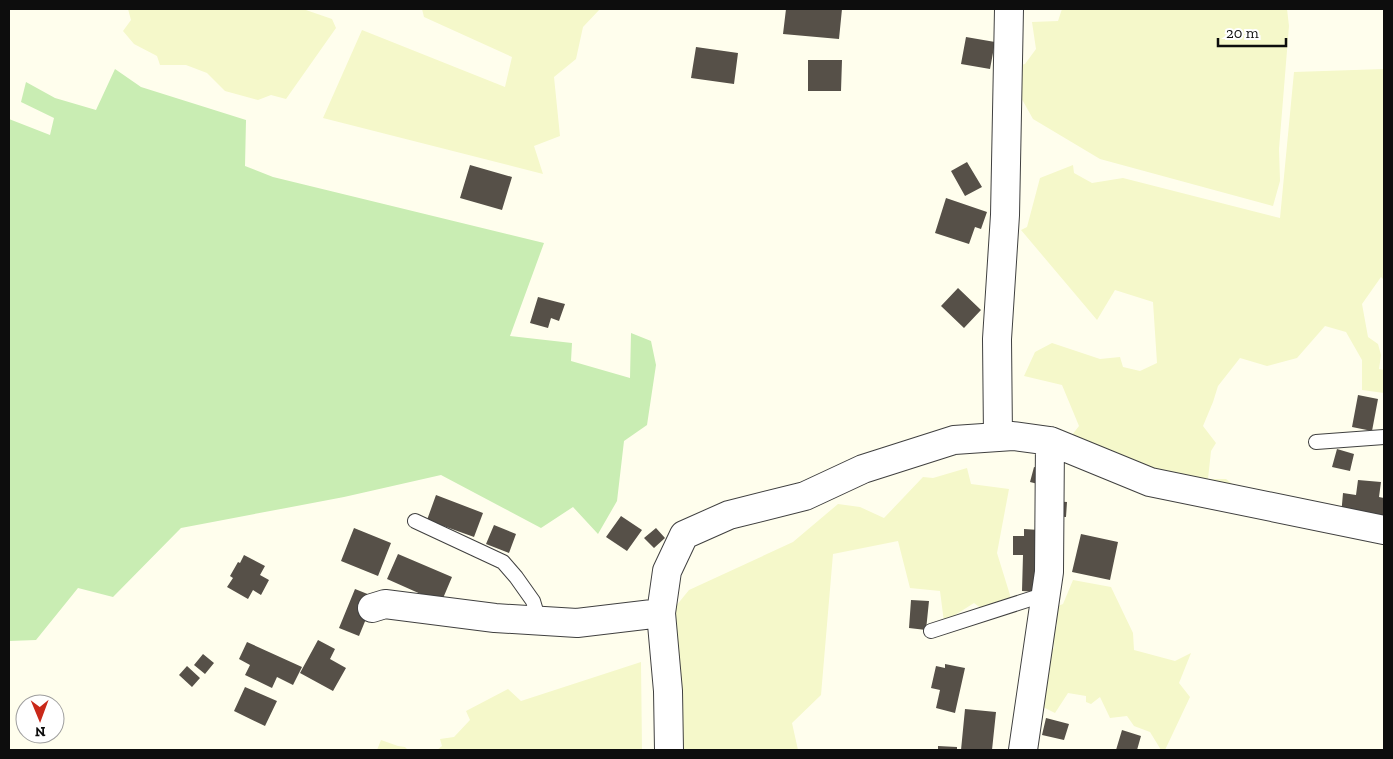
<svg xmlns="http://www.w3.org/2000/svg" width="1393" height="759" viewBox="0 0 1393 759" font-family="'Zilla Slab',serif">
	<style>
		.farmland { fill: #f5f8ca }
		.green { fill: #c9edb3 }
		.building { fill: #565048 }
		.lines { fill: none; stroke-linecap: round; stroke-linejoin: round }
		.service-casing { stroke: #404040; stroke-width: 16 }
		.minor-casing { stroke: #404040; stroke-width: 30 }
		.service { stroke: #fff; stroke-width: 14 }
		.minor { stroke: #fff; stroke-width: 28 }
	</style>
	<rect width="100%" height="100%" fill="#fffeed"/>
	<path class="farmland" d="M128 9H303L332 19 336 28 286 99 271 95 258 100 225 91 207 73 186 65H160L157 56 134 44 123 31 131 20Z
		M422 9H600L583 27 576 59 554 77 560 136 534 146 543 174 323 118 362 30 505 87 512 57 424 17Z
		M1062 9H1287L1289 26 1279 149 1280 181 1273 206 1100 159 1033 119 1005 69 1025 64 1036 49 1032 22 1058 21Z
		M1384 69V280L1381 277 1362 304 1368 337 1378 344 1381 355 1379 369 1384 370V393L1362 390V360L1346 332 1325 326 1297 358 1267 366 1240 358 1218 386 1213 402 1203 426 1216 443 1211 451 1208 479H1226L1235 486V504L1069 449 1072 435 1079 426 1062 385 1024 376 1035 352 1052 343 1100 359 1120 357 1123 367 1140 371 1157 363 1153 302 1115 290 1097 320 1021 230 1027 227 1040 178 1073 165 1074 173 1092 183 1123 178 1280 218 1294 72Z
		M967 468 971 484 1009 489 997 553 1014 608 993 617 974 603 944 622 940 591 910 588 898 541 833 554 821 695 792 723 798 750H676V606L689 590 793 542 838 504 860 507 884 518 923 477 933 478Z
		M1073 580 1111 587 1133 633 1134 650 1175 661 1191 653 1179 683 1190 697 1165 750H1161L1150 732 1134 726 1127 716 1110 718 1100 697 1091 704 1086 702V696L1068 693 1055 713 1043 707 1046 654 1054 648 1053 635 1057 625 1050 609 1063 604Z
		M641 662 642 750H437L442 746 440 739 454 737 470 720 466 711 508 689 521 701Z
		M381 740 398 746 405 747 408 750H377Z"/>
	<path class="green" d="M115 69 141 87 246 120 245 166 273 177 544 243 510 336 572 343 571 361 630 378 631 333 651 341 656 365 647 425 624 441 617 501 598 534 573 507 541 528 441 475 344 497 181 528 113 597 78 588 36 640 9 641V119L50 135 54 118 21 102 26 82 55 98 96 110Z"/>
	<path class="building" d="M786 9H842L839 39 783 34Z
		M966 37 995 42 990 69 961 64Z
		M696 47 738 53 734 84 691 78Z
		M808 60H842L841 91H808Z
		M967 162 982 187 965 196 951 171Z
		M470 165 512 177 502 210 460 198Z
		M946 198 987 212 981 229 975 227 969 244 935 233Z
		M958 288 981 310 964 328 941 306Z
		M538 297 565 304 559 321 551 318 548 328 530 323Z
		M1358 395 1378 399 1372 431 1352 427Z
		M1337 449 1354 454 1350 471 1332 467Z
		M1034 467 1055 472 1038 484 1030 482Z
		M1358 480 1381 482 1379 497 1384 498V521L1341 516 1343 493 1356 495Z
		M436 495 483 513 474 537 427 520Z
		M1053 501 1067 502 1066 517 1051 516Z
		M621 516 642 530 627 551 606 537Z
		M494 525 516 534 509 553 486 544Z
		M354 528 391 543 378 576 341 561Z
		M656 528 665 538 654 548 644 538Z
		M1024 529 1039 530 1037 592 1022 591 1023 555H1013V536H1024Z
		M1081 534 1118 542 1110 580 1072 572Z
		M398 554 452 577 441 603 387 579Z
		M244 555 265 566 260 575 269 580 261 595 253 590 248 599 227 587 233 578 230 576 238 562 240 563Z
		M355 589 375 597 359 636 339 628Z
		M911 600 929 601 926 630 909 628Z
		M318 640 335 649 330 659 346 668 333 691 300 673Z
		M247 642 302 667 293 685 277 677 272 688 245 675 250 665 239 659Z
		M203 654 214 663 205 674 194 665Z
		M945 664 965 668 955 713 936 708 940 690 931 688 936 666 945 668Z
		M187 666 200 678 192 687 179 675Z
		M245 687 277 701 265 726 234 711Z
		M965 709 996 712 992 750H961Z
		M1046 718 1069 724 1064 740 1042 735Z
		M1122 730 1141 736 1137 750H1116Z
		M938 746 957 747V750H938Z"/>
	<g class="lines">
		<defs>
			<path id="service" d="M1316 442 1384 437
				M415 521 503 562 516 577 533 601 539 621
				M931 631 1046 594"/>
			<path id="minor" d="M998 437 997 339 1005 215 1009 9
				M372 608 385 604 495 618 577 623 661 613
				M669 750 668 691 661 613 667 571 684 535 729 515 805 496 863 469 954 440 1013 436 1050 441 1150 482 1384 530
				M1023 750 1049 572 1050 441"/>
		</defs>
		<use href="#service" class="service-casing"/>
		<use href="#minor" class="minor-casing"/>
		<use href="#service" class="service"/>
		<use href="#minor" class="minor"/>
	</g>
	<rect width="1393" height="759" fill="none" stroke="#0d0d0d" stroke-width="20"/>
	<g transform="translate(40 719) rotate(179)"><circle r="24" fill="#ffffff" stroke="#9e9e9e"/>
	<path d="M0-4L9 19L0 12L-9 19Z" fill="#c92819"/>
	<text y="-8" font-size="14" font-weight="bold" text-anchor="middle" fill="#0d0d0d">N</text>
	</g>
	<path d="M1218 38v8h68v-8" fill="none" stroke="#0d0d0d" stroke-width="2.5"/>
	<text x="1226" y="38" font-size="15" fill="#0d0d0d" stroke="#ffffff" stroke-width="4" paint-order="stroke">20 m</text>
</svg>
